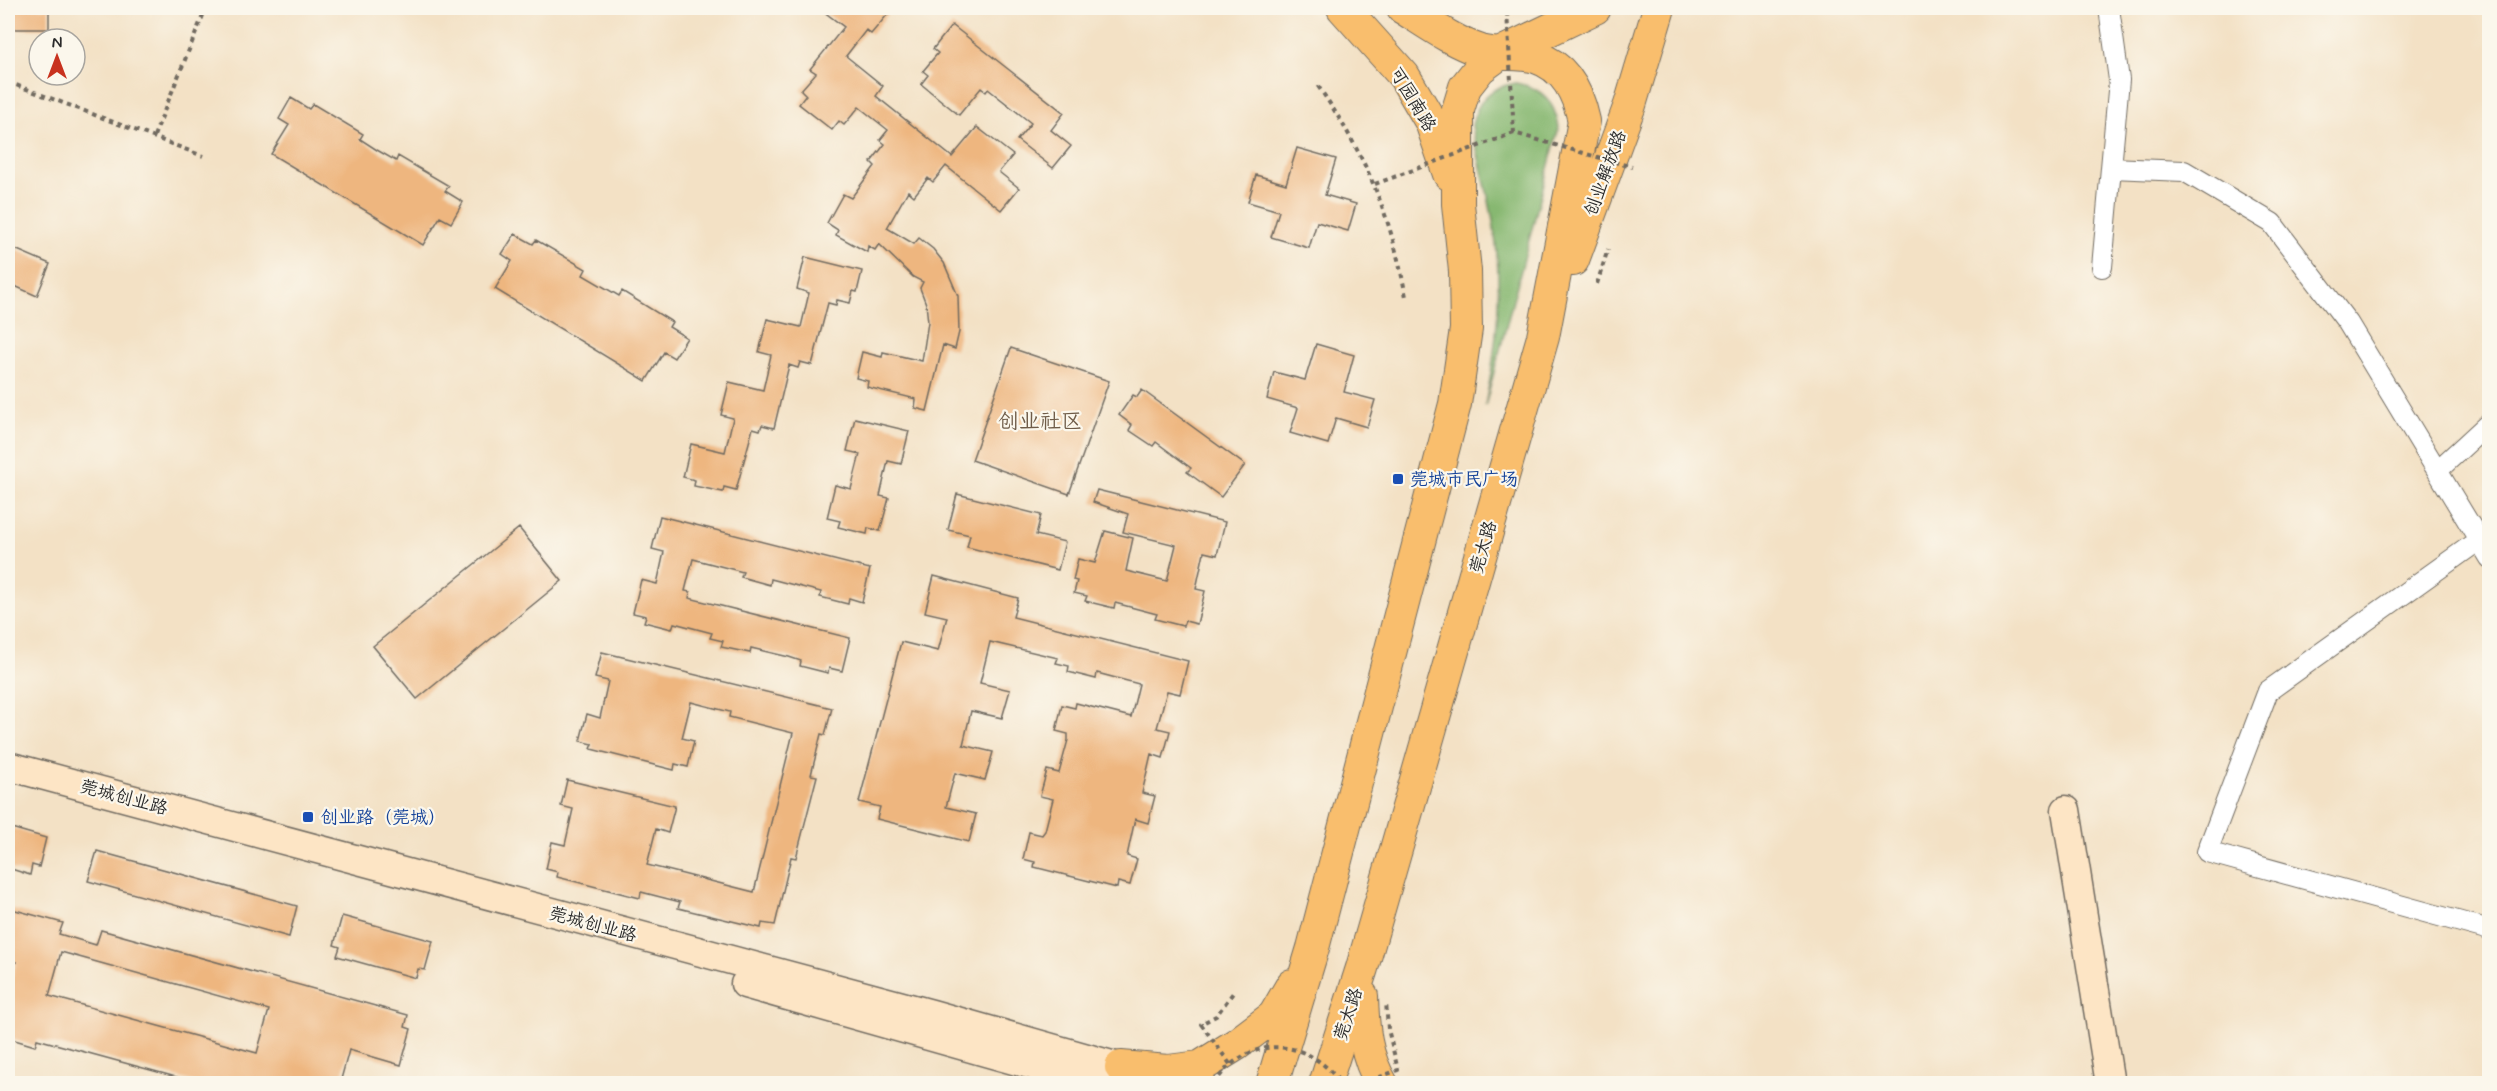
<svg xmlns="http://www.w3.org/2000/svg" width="2497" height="1091" viewBox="0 0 2497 1091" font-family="Mynerve,'LXGW WenKai TC',sans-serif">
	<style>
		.forest { fill: #87b871; stroke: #59724e; stroke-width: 1.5 }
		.building { fill: #eeb67f; fill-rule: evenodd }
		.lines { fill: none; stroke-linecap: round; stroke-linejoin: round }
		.street-casing { stroke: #716b61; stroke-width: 22 }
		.secondary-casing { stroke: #716b61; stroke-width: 31 }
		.primary-casing { stroke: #716b61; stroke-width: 34 }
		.path { stroke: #716b61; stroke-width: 4; stroke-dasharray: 4.5 4.5; stroke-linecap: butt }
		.street { stroke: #fff; stroke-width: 20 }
		.secondary { stroke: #fde5c5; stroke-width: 28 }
		.primary { stroke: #f9be6d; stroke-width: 32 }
		.path-bridge { stroke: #716b61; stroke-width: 4; stroke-dasharray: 4.5 4.5; stroke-linecap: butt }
		.transit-dot { fill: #1a4fb4; stroke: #fbf7ec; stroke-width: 2 }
		.labels { text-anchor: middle; stroke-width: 4.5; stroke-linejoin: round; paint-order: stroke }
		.street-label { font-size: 18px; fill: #2b2b2b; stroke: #fbf7ec }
		.transit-label { font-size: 18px; fill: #164399; stroke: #fbf7ec; text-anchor: start }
		.quarter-label { font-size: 21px; fill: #6f5c48; stroke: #fbf7ec }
	</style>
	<rect width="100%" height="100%" fill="#fbf7ec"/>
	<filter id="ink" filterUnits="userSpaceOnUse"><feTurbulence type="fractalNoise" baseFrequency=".0167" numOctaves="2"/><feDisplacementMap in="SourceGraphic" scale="12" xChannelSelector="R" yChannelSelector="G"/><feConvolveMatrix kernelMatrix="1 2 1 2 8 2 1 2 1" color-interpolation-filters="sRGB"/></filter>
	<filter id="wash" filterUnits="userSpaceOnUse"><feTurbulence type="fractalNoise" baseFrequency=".008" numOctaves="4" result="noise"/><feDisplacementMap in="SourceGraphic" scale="24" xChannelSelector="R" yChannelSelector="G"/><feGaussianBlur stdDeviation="1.35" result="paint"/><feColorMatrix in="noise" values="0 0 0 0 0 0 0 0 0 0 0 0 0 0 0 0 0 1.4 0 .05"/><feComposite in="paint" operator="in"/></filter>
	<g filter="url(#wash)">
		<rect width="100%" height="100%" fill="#f3e1c5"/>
		<path class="forest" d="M1516 83C1543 88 1554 101 1559 127L1485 406C1497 347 1503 289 1494 228 1489 193 1478 160 1472 125 1478 99 1490 87 1516 83Z"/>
		<g id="blocks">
			<path class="building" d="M11 8H49V29H11Z
				M819 8H893L871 34 866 30 846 56 883 86 876 96 952 157 977 127 1013 155 999 172 1019 188 1001 210 946 166 933 182 928 178 914 196 908 191 887 228 914 244 919 238 933 249 944 263 958 296 959 332 955 349 943 345 927 411 915 408 916 399 867 387 868 381 856 378 862 352 882 357 883 352 922 361 928 322 926 304 920 288 923 282 913 277 879 244 875 250 868 246 867 252 836 235 838 230 827 223 843 194 851 198 875 166 871 162 885 144 880 140 888 130 859 107 844 125 839 121 832 130 799 104 806 95 801 90 816 73 810 69 844 27Z
				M952 25 1064 113 1051 130 1071 146 1053 168 1017 140 1031 123 988 89 986 92 981 88 959 115 921 84 928 75 923 71 938 53 933 49Z
				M291 98 309 109 313 104 363 134 360 139 377 150 396 161 398 156 449 186 445 191 463 202 451 223 440 217 423 245 271 154 289 125 279 119Z
				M1297 148 1336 159 1325 195 1356 204 1348 231 1317 222 1309 248 1271 237 1279 211 1248 202 1256 175 1286 184Z
				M515 234 533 244 536 240 586 269 583 275 619 296 622 291 672 322 669 327 687 338 674 358 664 352 646 381 495 289 512 261 502 254Z
				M8 246 50 264 37 296 8 283Z
				M805 257 862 271 857 292 853 291 850 303 837 300 836 305 828 303 812 365 800 362 798 368 789 365 774 428 762 425 760 430 753 428 736 490 724 487 723 492 694 486 695 480 683 477 691 444 725 452 733 418 721 415 729 382 763 390 771 355 759 352 767 319 801 327 809 293 797 289Z
				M1316 344 1354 355 1344 392 1375 400 1367 427 1336 418 1328 444 1290 433 1298 408 1267 399 1274 372 1305 380Z
				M1011 348 1109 381 1069 494 972 460Z
				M1142 390 1245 465 1221 497 1187 472 1191 468 1156 442 1153 446 1129 430 1132 425 1119 415 1133 395 1137 397Z
				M855 418 909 431 901 464 888 461 880 496 889 498 880 531 868 528 867 534 838 527 840 521 827 518 835 485 851 489 860 454 847 451Z
				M1097 490 1225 522 1217 555 1204 552 1196 589 1205 591 1197 624 1185 621 1183 626 1155 619 1157 614 1115 603 1114 608 1085 601 1087 596 1074 593 1077 581 1073 580 1078 559 1095 563 1105 531 1133 538 1126 571 1167 581 1176 545 1123 532 1128 514 1093 502Z
				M957 494 1041 515 1036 535 1065 542 1058 570 967 547 970 535 948 530Z
				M660 516 870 569 862 602 849 598 848 604 820 597 821 592 771 579 770 585 741 577 743 572 693 559 685 591 690 592 689 598 850 638 842 671 829 668 828 673 800 666 801 661 789 657 751 648 750 653 721 647 723 641 710 638 712 633 674 623 672 629 644 622 646 616 633 613 641 580 657 584 664 552 652 549Z
				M519 528 562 581 417 699 373 646Z
				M934 576 1018 598 1013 617 1188 661 1180 694 1167 691 1157 728 1170 731 1163 758 1151 754 1142 793 1155 796 1148 823 1135 819 1127 856 1137 859 1130 885 1118 882 1117 888 1034 867 1035 862 1023 859 1029 832 1042 835 1045 831 1053 799 1040 796 1047 770 1059 773 1068 740V734L1056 731 1062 705 1075 708 1076 703 1131 717 1139 684 1097 673 1096 679 1068 672 1069 666 1056 663 1058 658 990 642 980 683 1010 690 1002 718 971 711 963 745 993 752 985 780 955 773 946 807 976 814 969 842 877 819 880 807 859 802 901 642 938 651 947 617 925 612Z
				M602 652 832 708 825 735 821 734 811 775 817 776 796 858 791 857 775 925 762 923 761 928 678 908 680 902 641 892 640 898 557 877 558 872 546 869 552 842 565 845 573 809 561 806 567 780 675 806 668 833 656 829 647 865 754 892 793 733 729 717 730 712 691 702 682 738 694 741 688 767 675 764 674 770 591 749 593 744 580 741 587 714 600 718 608 681 595 678Z
				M8 827 46 838 39 867 32 865 30 875 8 868Z
				M97 851 297 906 289 937 88 881Z
				M8 908 63 923 59 934 96 945 101 930 408 1015 405 1027 411 1029 401 1065 349 1050 340 1083H198L37 1039 35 1046 8 1038V993L16 962 8 959ZM61 952 269 1010 257 1053 49 996Z
				M342 916 433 941 425 970 418 969 416 978 337 956 340 947 334 945Z"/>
		</g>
	</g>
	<g filter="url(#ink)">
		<use href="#blocks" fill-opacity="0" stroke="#716b61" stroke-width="1.5"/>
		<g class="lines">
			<defs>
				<path id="street" d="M2111 168 2184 171 2272 223 2348 323 2490 558
					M2102 267 2119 80 2109 8
					M2438 470 2490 422
					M2479 540 2268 691 2207 852 2490 930"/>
				<path id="secondary" d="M8 766 932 1014 1143 1074
					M2066 810 2110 1084
					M745 984 1099 1084"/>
				<path id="primary" d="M1343 8 1404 76 1431 122 1449 174
					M1573 260 1630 105 1659 8
					M1362 996C1363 1028 1365 1056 1382 1084
					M1121 1067 1168 1071 1200 1067 1237 1044 1274 1016 1292 985
					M1272 1084 1313 948 1455 404 1466 329 1465 271 1458 204V110L1465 87 1480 68 1499 54 1595 8
					M1325 1084 1362 968 1543 337 1584 121C1578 93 1566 67 1536 57 1519 52 1498 56 1481 51 1453 42 1427 23 1403 8"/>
			</defs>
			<use href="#street" class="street-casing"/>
			<use href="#secondary" class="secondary-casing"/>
			<use href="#primary" class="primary-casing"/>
			<path class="path" d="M1485 8 1507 12 1528 10
				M8 82 203 156
				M1318 86C1366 155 1391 215 1406 297
				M154 136 206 8
				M1597 284 1608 249"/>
			<use href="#street" class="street"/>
			<use href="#secondary" class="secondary"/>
			<use href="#primary" class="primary"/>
			<path class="path-bridge" d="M1507 12 1514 133
				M1375 184 1514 133 1632 167
				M1230 1064 1201 1024 1216 1016 1235 990
				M1214 1084C1247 1034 1308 1036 1341 1084
				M1362 1084 1398 1070 1388 1029 1386 1002"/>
		</g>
	</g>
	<g class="transit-dot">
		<rect x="1392" y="473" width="12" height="12" rx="3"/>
		<rect x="302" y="811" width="12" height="12" rx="3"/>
	</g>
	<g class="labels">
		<g class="street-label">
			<text transform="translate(1413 99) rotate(59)" y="6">可园南路</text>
			<text transform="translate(1605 173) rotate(-70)" y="6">创业解放路</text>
			<text transform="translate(1483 547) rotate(-74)" y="6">莞太路</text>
			<text transform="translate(124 797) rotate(15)" y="6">莞城创业路</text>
			<text transform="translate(593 924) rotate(15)" y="6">莞城创业路</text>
			<text transform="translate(1348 1014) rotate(-72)" y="6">莞太路</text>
		</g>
		<g class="transit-label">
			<text x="1410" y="485">莞城市民广场</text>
			<text x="320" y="823">创业路（莞城）</text>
		</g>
		<g class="quarter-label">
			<text x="1040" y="428">创业社区</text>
		</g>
	</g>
	<rect width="2497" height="1091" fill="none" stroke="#fbf7ec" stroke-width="30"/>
	<g transform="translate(57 57)"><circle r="28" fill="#fbf7ec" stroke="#a8a59f" stroke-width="1.5"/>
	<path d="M0-4.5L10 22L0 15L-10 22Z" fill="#c8321e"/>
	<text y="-9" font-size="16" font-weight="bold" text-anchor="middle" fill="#2b2b2b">N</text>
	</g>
</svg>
